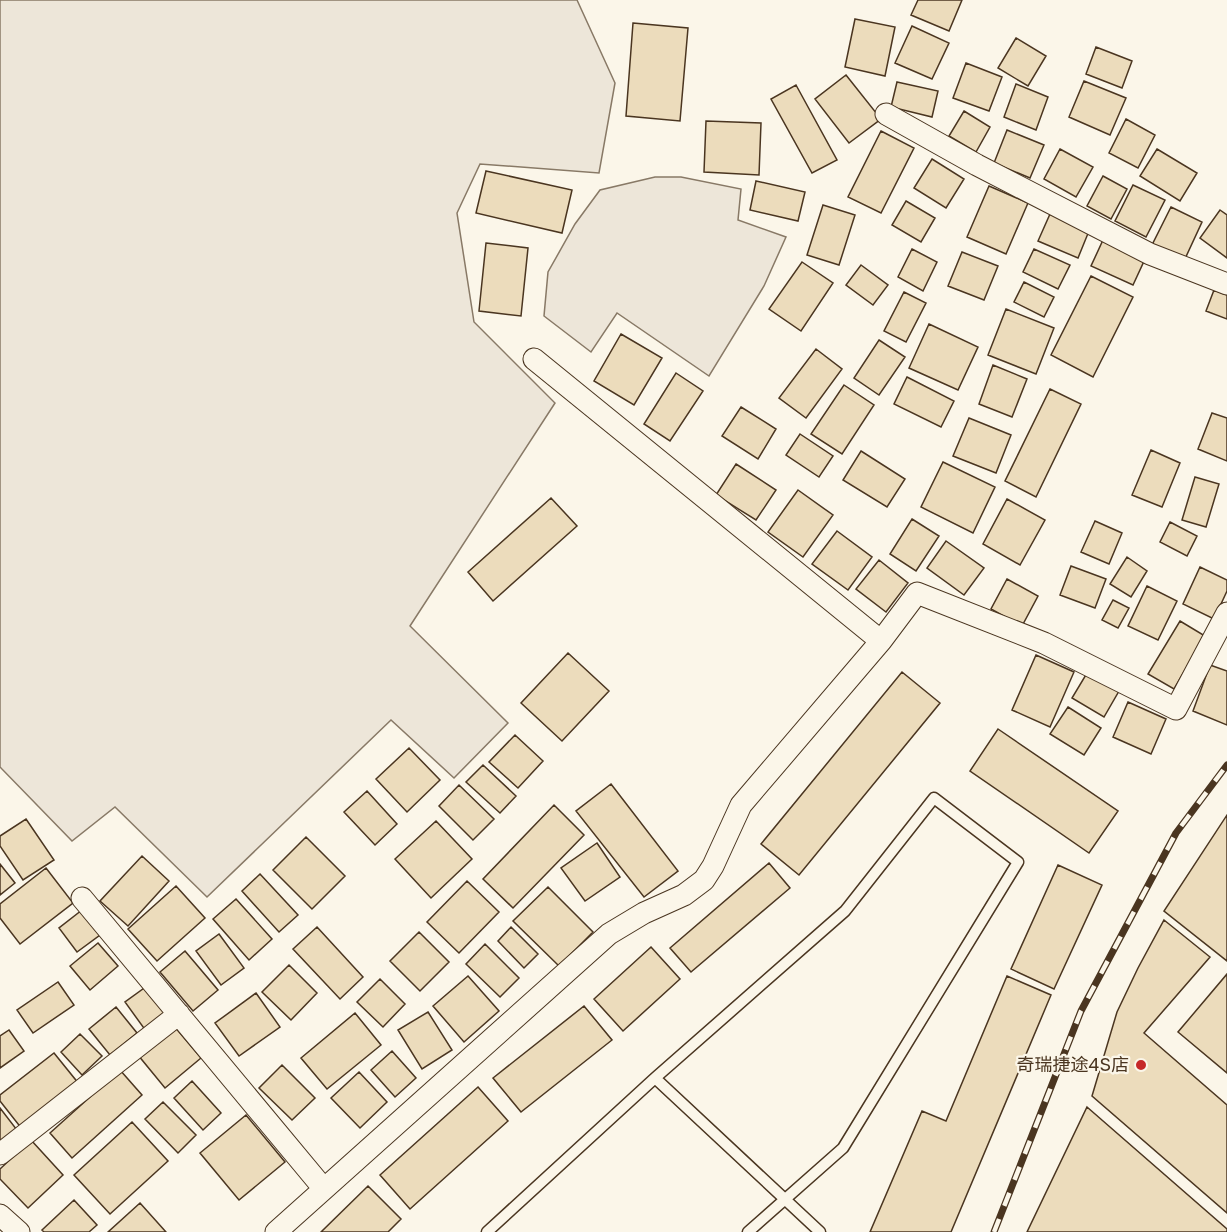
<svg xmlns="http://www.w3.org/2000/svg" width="1227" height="1232" viewBox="0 0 1227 1232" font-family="'Golos Text','Noto Sans SC',sans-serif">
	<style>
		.green { fill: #ede6d9; stroke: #887966; stroke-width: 1.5 }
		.building { fill: #ecdcbc; stroke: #4a3520; stroke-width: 1.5 }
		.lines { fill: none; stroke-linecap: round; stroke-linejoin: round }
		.service-casing { stroke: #4a3520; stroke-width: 13 }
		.minor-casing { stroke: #4a3520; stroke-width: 23 }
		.service { stroke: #fbf6e9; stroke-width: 10 }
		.minor { stroke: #fbf6e9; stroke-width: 21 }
		.rail-casing { stroke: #4a3520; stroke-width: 7 }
		.rail { stroke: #fbf6e9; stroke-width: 4.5; stroke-dasharray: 14; stroke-linecap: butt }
		.poi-dot { fill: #c62828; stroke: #fbf6e9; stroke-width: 2 }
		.labels { text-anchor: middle; stroke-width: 4.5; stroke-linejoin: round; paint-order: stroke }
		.poi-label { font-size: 18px; fill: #4a3520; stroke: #fbf6e9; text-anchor: end }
	</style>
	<rect width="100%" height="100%" fill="#fbf6e9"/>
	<path class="green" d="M0 0H577L615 83 599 173 480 164 457 213 474 322 555 403 410 626 508 723 454 778 391 720 207 897 115 807 72 841 0 767Z
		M655 177H681L741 189 738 220 786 237 764 286 709 376 617 313 591 352 544 316 548 272 575 224 600 190Z"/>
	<path class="building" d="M918 0H962L949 31 911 15Z
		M855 19 895 27 885 76 845 67Z
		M633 23 688 28 680 121 626 116Z
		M912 26 949 43 932 79 895 63Z
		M1016 38 1046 56 1028 86 998 68Z
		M1096 47 1132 61 1122 88 1086 74Z
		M966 63 1002 77 989 111 953 98Z
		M846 75 881 119 849 143 815 99Z
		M1084 81 1126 98 1110 135 1069 117Z
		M897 82 938 91 932 117 891 107Z
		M1016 84 1048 97 1036 130 1004 117Z
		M796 85 837 160 812 173 771 99Z
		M964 111 990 127 976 152 949 136Z
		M1126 119 1155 135 1138 168 1109 153Z
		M706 121 761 123 759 175 704 172Z
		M1007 130 1044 145 1030 178 994 163Z
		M881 131 914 148 881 213 848 197Z
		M1060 149 1093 167 1076 197 1044 179Z
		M1157 149 1197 173 1180 201 1140 176Z
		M932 159 964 179 946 208 914 188Z
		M486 171 572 190 562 233 476 213Z
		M1103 176 1127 189 1111 219 1087 206Z
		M756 181 805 192 798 221 750 210Z
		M1133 185 1165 200 1146 237 1115 221Z
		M989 186 1028 203 1006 254 967 237Z
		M906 201 935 218 921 242 892 225Z
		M823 205 855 215 839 265 807 255Z
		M1171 207 1202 222 1184 261 1152 245Z
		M1220 210 1227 215V258L1200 238Z
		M1050 214 1089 231 1078 258 1038 241Z
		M1103 240 1145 259 1133 285 1091 266Z
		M486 243 528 248 521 316 479 311Z
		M912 249 937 262 923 291 898 277Z
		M1034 249 1070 265 1058 289 1023 272Z
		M962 252 998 266 984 300 948 286Z
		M802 262 833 283 801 331 769 309Z
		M861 265 888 285 873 305 846 285Z
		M1091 276 1133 297 1093 377 1051 355Z
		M1024 282 1054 297 1044 317 1014 302Z
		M1214 290 1227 295V319L1206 311Z
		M904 292 926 303 906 342 884 331Z
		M1006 309 1054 328 1036 374 988 355Z
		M929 324 978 347 958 390 909 368Z
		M621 334 662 358 634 405 594 381Z
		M879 340 905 357 879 395 854 378Z
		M816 349 842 369 806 418 779 398Z
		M993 365 1027 379 1012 417 979 404Z
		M676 373 703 391 670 441 644 424Z
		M907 377 954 401 941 427 894 404Z
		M844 385 874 405 842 454 811 434Z
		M1050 389 1081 404 1036 497 1005 481Z
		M741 407 776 429 758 459 722 436Z
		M1212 413 1227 418V461L1198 449Z
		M969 418 1011 435 996 473 953 456Z
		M800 434 833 456 819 477 786 455Z
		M1151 450 1180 463 1162 507 1132 495Z
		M861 451 905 479 887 507 843 480Z
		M943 462 995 487 973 533 921 507Z
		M736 464 776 490 756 520 716 495Z
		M1195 477 1219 484 1206 527 1182 520Z
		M798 490 833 515 803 557 768 532Z
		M551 498 577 526 493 601 468 572Z
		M1007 499 1045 520 1020 565 983 544Z
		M912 519 939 536 916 571 890 554Z
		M1095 521 1122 533 1109 564 1081 552Z
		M1170 522 1197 536 1187 556 1160 542Z
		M837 531 872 557 848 590 812 564Z
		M946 541 984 568 964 595 927 568Z
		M1127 557 1147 571 1131 597 1110 584Z
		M879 560 908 583 886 612 856 589Z
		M1071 566 1106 579 1095 608 1060 595Z
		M1200 567 1227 580V591L1214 619 1183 604Z
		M1007 579 1038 596 1022 626 991 609Z
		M1147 586 1177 601 1158 640 1128 626Z
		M1113 600 1129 608 1118 628 1102 620Z
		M1180 621 1205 636 1174 689 1148 674Z
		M568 653 609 691 562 741 521 703Z
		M1036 655 1074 672 1050 727 1012 710Z
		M1210 665 1227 671V725L1193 711Z
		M902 672 940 703 799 875 761 844Z
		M1087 673 1119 691 1104 717 1072 698Z
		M1128 702 1166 719 1151 754 1113 737Z
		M1068 707 1101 728 1084 755 1050 734Z
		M998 729 1118 811 1089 853 970 771Z
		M515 735 543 761 518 788 489 762Z
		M409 748 440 780 407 812 376 779Z
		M483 765 516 796 500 813 466 782Z
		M611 784 678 871 644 897 576 811Z
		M459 785 494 819 473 840 439 806Z
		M367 791 397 824 375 845 344 812Z
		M554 805 584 835 513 908 483 879Z
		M1227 815V961L1164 911Z
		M26 819 54 860 23 880 0 846V836Z
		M436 821 472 859 431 898 395 859Z
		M306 837 345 876 312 909 273 870Z
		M597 843 620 877 585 901 561 868Z
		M142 856 169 881 128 926 100 901Z
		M769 863 790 888 691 972 670 948Z
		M0 864 15 883 0 895Z
		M1058 865 1102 885 1054 989 1011 969Z
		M46 868 73 903 20 944 0 918V904Z
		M260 874 298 915 279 932 242 891Z
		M467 881 499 912 459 953 427 922Z
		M176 886 205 918 157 961 128 929Z
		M548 887 593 932 559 966 513 921Z
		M236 899 272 939 249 960 213 919Z
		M82 910 100 935 77 952 59 928Z
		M1164 920 1210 957 1144 1033 1227 1105V1213L1092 1096 1117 1012 1138 968Z
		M317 927 363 977 340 999 293 949Z
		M511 927 538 954 524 968 498 941Z
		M419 932 449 962 420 991 390 961Z
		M219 934 244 968 221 985 196 951Z
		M98 943 118 966 90 990 70 966Z
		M485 944 519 978 500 997 466 964Z
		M651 947 680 979 623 1031 594 999Z
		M185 951 218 990 193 1011 160 972Z
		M289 965 317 993 291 1020 262 992Z
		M1227 974V1073L1178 1032Z
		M468 976 499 1011 464 1042 433 1006Z
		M1007 976 1051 995 951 1232H870L922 1111 946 1121Z
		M380 979 405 1004 383 1027 357 1002Z
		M58 982 74 1005 33 1033 17 1010Z
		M147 986 168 1015 146 1031 125 1002Z
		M256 993 280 1027 239 1056 215 1023Z
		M584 1006 612 1040 521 1112 493 1078Z
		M116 1007 137 1033 110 1055 89 1029Z
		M428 1012 452 1050 422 1069 398 1030Z
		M355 1013 381 1045 327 1089 301 1058Z
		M174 1026 201 1058 165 1088 138 1055Z
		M9 1030 24 1051 0 1068V1036Z
		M80 1034 102 1056 82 1075 61 1052Z
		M392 1051 416 1078 395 1097 371 1070Z
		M54 1053 79 1084 22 1129 0 1101V1095Z
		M282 1065 315 1098 292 1120 259 1088Z
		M120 1070 142 1095 72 1158 50 1133Z
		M359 1072 387 1102 360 1128 331 1098Z
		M192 1081 221 1113 203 1130 174 1098Z
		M478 1087 508 1121 410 1209 380 1175Z
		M163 1102 196 1135 178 1153 145 1119Z
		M1087 1107 1227 1229V1232H1027Z
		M0 1108 17 1130 0 1143Z
		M246 1115 285 1162 239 1200 200 1153Z
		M132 1122 168 1161 110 1214 74 1175Z
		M31 1140 63 1175 28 1208 0 1179V1169Z
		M368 1186 401 1219 388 1232H321Z
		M74 1200 97 1225 89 1232H44L42 1230Z
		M140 1203 166 1232H108Z"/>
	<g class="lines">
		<defs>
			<path id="service" d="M655 1078 820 1232
				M487 1232 655 1078 845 911 934 798 1018 862 843 1148 748 1232"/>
			<path id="minor" d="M886 114 977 165 1150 254 1227 284
				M881 641 917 593 1044 643 1176 709 1227 613
				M82 898 324 1189
				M0 1154 179 1014
				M0 1215 19 1232
				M276 1232 609 934 644 913 684 895 704 880 713 866 741 805 881 641 534 359"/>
		</defs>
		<use href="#service" class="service-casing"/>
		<use href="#minor" class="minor-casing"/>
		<use href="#service" class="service"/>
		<use href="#minor" class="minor"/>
		<defs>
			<path id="rail" d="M994 1232 1081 1011 1176 833 1227 765"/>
		</defs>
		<use href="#rail" class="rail-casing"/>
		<use href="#rail" class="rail"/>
	</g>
	<circle class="poi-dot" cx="1141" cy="1065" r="6"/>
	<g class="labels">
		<g class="poi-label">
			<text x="1129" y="1071">奇瑞捷途4S店</text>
		</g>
	</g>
</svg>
